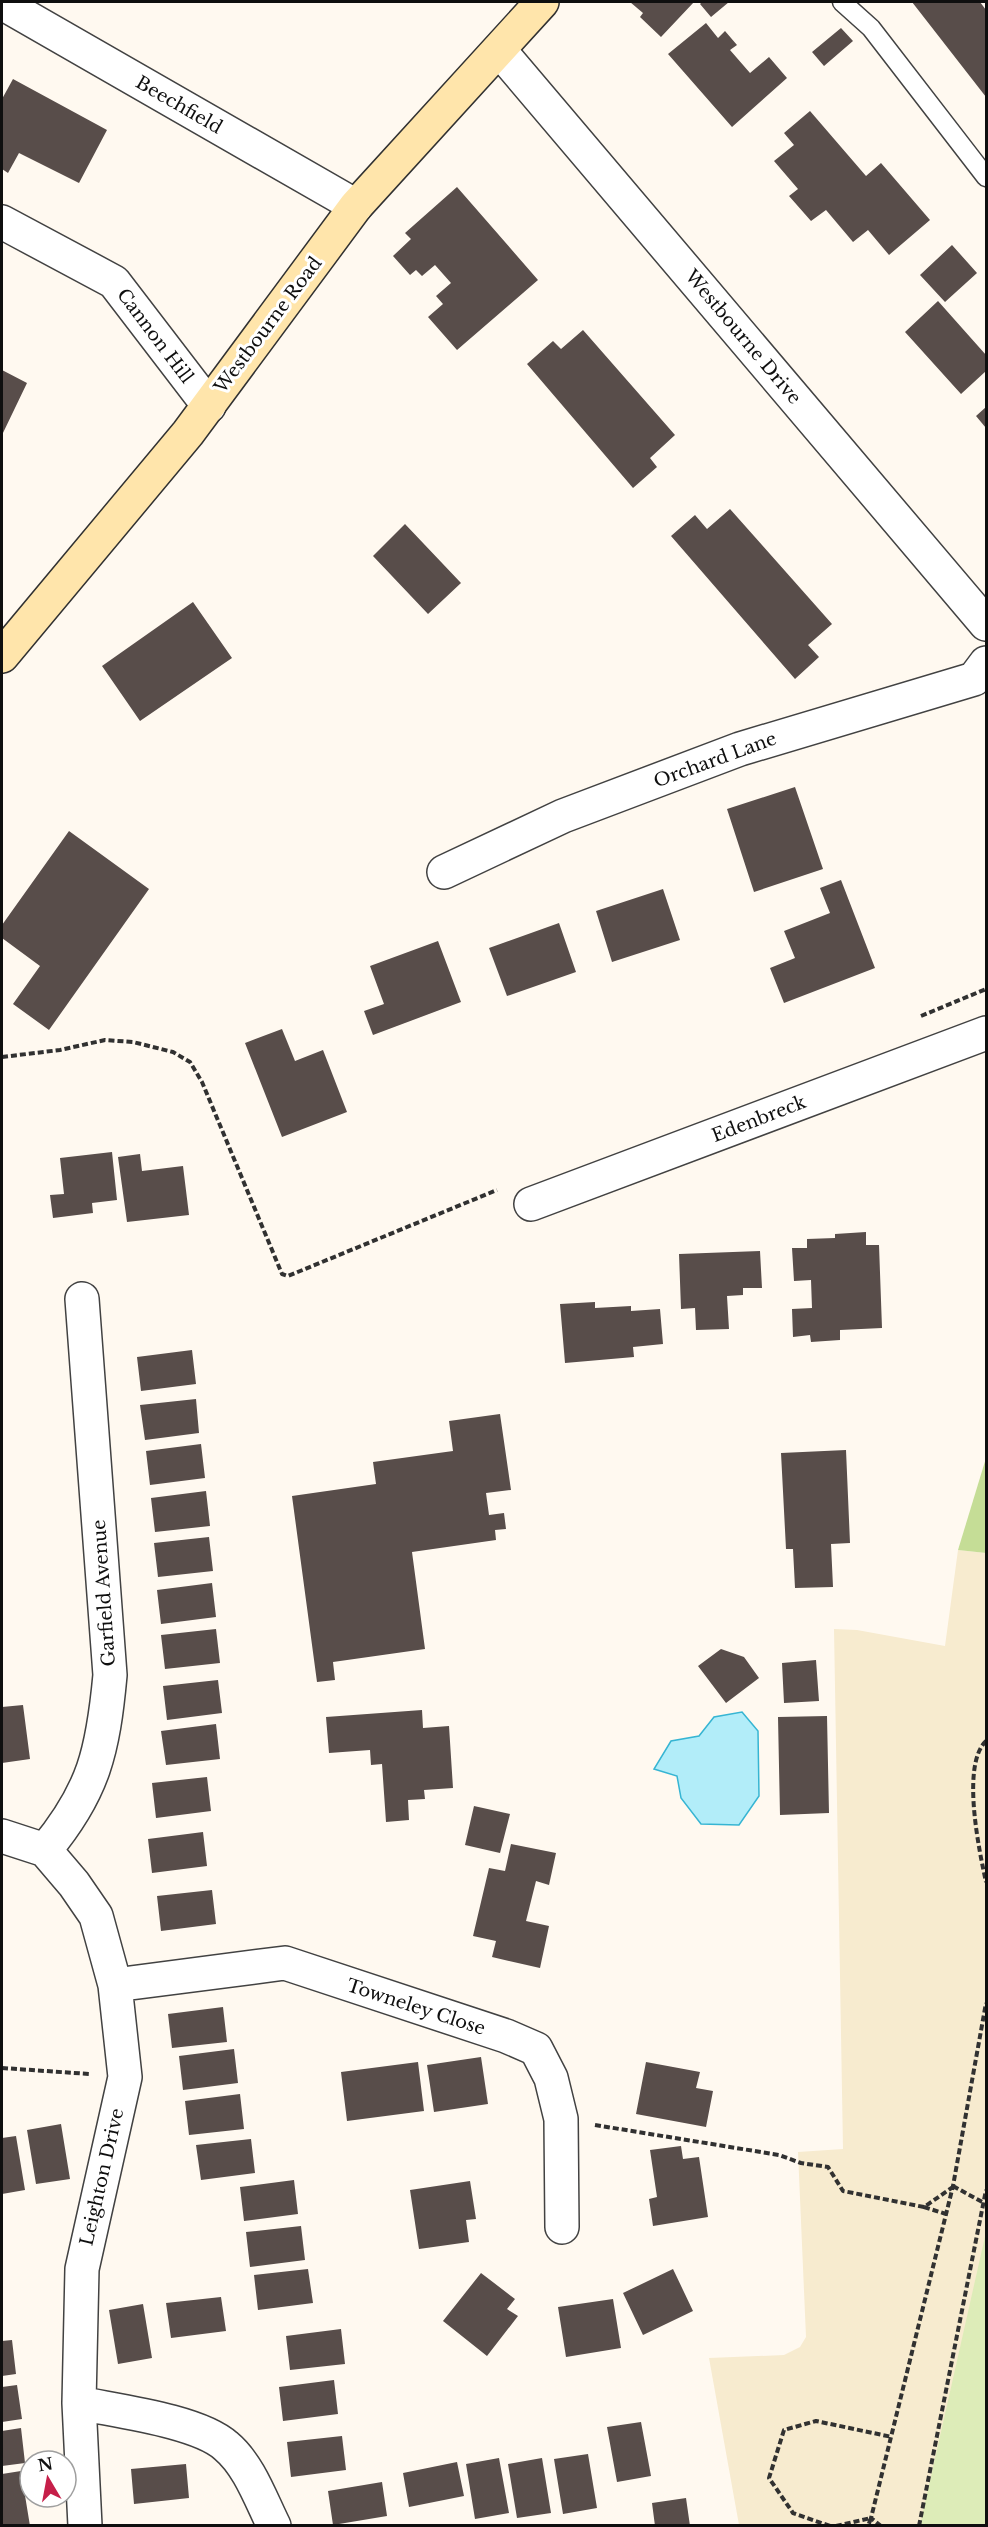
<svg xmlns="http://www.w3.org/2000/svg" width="988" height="2527" viewBox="0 0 988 2527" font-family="'Libre Baskerville',serif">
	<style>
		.farmland { fill: #f7ebcf }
		.green { fill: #ddecb8 }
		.forest { fill: #c5dd96 }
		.water { fill: #b2edf9; stroke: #36b5d3; stroke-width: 1.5 }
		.building { fill: #584d4a }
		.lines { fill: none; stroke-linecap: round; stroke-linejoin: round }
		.lane-casing { stroke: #424242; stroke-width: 21 }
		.street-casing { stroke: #424242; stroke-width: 36 }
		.secondary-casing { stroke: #313131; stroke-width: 36 }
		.path { stroke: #313131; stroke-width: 4; stroke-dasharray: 6 3; stroke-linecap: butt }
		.lane { stroke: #fff; stroke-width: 18 }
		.street { stroke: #fff; stroke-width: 33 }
		.secondary { stroke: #ffe5ab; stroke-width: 33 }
		.labels { text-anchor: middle; stroke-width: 6; stroke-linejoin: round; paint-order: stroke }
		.street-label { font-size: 18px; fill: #0f0f0f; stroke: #fff }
	</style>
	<rect width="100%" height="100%" fill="#fff9f0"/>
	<path class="farmland" d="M958 1550 986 1553V2233L930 2525H739L709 2358 784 2355 800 2347 806 2337 798 2152 843 2149 834 1629 857 1630 945 1646Z"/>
	<path class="green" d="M986 2232V2525H920Z"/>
	<path class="forest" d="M986 1458V1553L958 1550Z"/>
	<path class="water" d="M742 1712 758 1731 759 1796 739 1825 701 1824 681 1798 677 1776 654 1769 671 1741 699 1736 714 1717Z"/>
	<path class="building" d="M630 2H694L661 37 640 17 643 13Z
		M702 2H729L711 17 700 4Z
		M912 2H980L986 10V97Z
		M706 23 718 38 725 31 737 45 730 50 750 73 769 57 787 78 732 127 668 54Z
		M841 28 853 41 824 66 812 52Z
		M13 79 107 130 79 183 19 153 8 173 2 169V99Z
		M810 111 866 176 881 163 930 220 889 255 868 230 853 242 826 210 811 221 789 196 798 189 774 161 794 145 784 133Z
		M457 187 538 280 457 350 428 317 443 304 436 296 451 283 435 265 422 276 416 270 410 275 393 256 411 239 405 233Z
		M952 245 977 273 945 302 920 275Z
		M938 301 986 355V371L961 394 905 332Z
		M583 330 675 435 650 458 657 467 633 488 527 364 553 341 561 349Z
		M2 370 27 383 2 435Z
		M986 407V428L976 416Z
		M730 509 832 624 808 645 819 657 795 679 671 536 695 515 707 529Z
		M405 524 461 583 428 614 373 556Z
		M193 602 232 658 140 721 102 666Z
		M795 787 823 869 754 892 727 809Z
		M69 831 149 889 49 1030 13 1004 40 966 2 938V925Z
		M841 880 875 968 784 1003 770 968 795 958 784 931 830 913 820 888Z
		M663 889 680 940 612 962 596 911Z
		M559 923 576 972 507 996 489 948Z
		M438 941 461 1002 373 1035 364 1011 384 1004 370 966Z
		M282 1029 295 1061 323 1050 347 1112 282 1137 245 1043Z
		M112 1152 117 1200 92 1203 93 1213 53 1218 50 1195 64 1194 60 1158Z
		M140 1154 142 1171 183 1166 189 1215 127 1222 118 1157Z
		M866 1232V1245H879L882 1328 840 1330V1340L811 1342 810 1335 793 1337 792 1309 812 1308 811 1280 794 1281 792 1248H807V1239L835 1238V1234Z
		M760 1251 762 1288H743V1295L727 1296 729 1329 696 1330 695 1308 681 1309 679 1254Z
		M595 1302V1308L631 1306V1311L660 1309 663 1344 633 1347 634 1357 565 1363 560 1304Z
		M192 1350 196 1384 141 1391 137 1357Z
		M196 1399 199 1433 145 1440 140 1405Z
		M500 1414 511 1490 486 1493 489 1515 504 1513 506 1529 495 1530 496 1540 412 1552 425 1649 333 1662 335 1680 317 1682 292 1496 376 1484 373 1462 453 1451 449 1421Z
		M201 1444 205 1478 150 1485 146 1451Z
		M846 1450 850 1543 831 1544 833 1587 795 1588 793 1549H786L781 1453Z
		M206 1491 210 1526 155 1532 151 1498Z
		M209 1537 213 1571 158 1577 154 1543Z
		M212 1583 216 1617 161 1624 157 1590Z
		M216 1629 220 1663 165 1669 161 1635Z
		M721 1649 744 1657 759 1678 726 1703 698 1666Z
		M816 1660 819 1701 784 1703 782 1663Z
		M218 1680 222 1713 167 1720 163 1686Z
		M23 1705 30 1759 2 1763V1707Z
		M422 1710 423 1728 449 1726 453 1788 424 1790 425 1799 408 1800 409 1820 386 1822 382 1764 371 1765 370 1750 329 1753 326 1717Z
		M827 1716 829 1813 780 1815 778 1717Z
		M216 1724 220 1759 166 1765 161 1731Z
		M207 1777 211 1811 156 1818 152 1783Z
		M474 1806 510 1814 500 1853 465 1845Z
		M203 1832 207 1866 152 1873 148 1839Z
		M511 1844 556 1853 549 1885 536 1881 526 1921 549 1926 540 1968 492 1957 496 1941 473 1936 489 1868 505 1871Z
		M212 1890 216 1924 161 1931 157 1896Z
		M223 2007 227 2042 172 2048 168 2014Z
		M234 2049 238 2083 183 2090 179 2056Z
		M481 2057 488 2104 434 2112 427 2065Z
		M418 2062 424 2111 347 2121 341 2072Z
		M646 2062 700 2072 696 2088 713 2091 706 2127 636 2114Z
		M240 2094 244 2129 189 2135 185 2101Z
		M61 2124 70 2179 36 2184 27 2130Z
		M16 2136 25 2190 2 2194V2138Z
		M251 2139 255 2173 201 2180 196 2145Z
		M681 2146 683 2159 699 2157 708 2217 653 2226 649 2199 657 2197 650 2150Z
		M294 2180 298 2214 244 2221 240 2187Z
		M470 2181 476 2219 466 2220 469 2242 419 2249 410 2190Z
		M301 2226 305 2260 250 2267 246 2232Z
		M308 2269 313 2303 258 2310 254 2275Z
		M673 2269 693 2311 643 2335 623 2293Z
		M481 2273 515 2299 507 2309 518 2316 487 2356 443 2321Z
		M221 2297 226 2331 171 2338 166 2303Z
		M613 2299 621 2348 566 2357 558 2307Z
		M143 2304 152 2358 118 2364 109 2310Z
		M341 2329 345 2364 290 2370 286 2336Z
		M12 2340 16 2374 2 2376V2341Z
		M334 2380 338 2414 283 2421 279 2387Z
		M17 2385 22 2419 2 2422V2387Z
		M641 2422 651 2476 617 2482 607 2427Z
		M21 2428 25 2463 2 2466V2431Z
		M342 2436 346 2470 291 2477 287 2442Z
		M588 2454 597 2508 563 2514 554 2459Z
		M499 2458 509 2513 475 2519 466 2464Z
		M542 2458 551 2513 517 2518 508 2464Z
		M457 2462 464 2496 409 2507 403 2473Z
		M186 2464 189 2498 134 2504 131 2469Z
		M21 2471 30 2526H2V2474Z
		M382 2482 387 2516 333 2525 328 2491Z
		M686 2498 690 2526H655L652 2503Z"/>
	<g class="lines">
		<defs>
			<path id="lane" d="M842 2 871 28 986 177"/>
			<path id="street" d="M2 3 356 206
				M500 51 986 624
				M2 222 114 282 209 406
				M444 872 563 816 740 749 974 679 986 663
				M531 1204 986 1033
				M2 1836 45 1850 74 1884 96 1916 115 1985 125 2077 82 2269 79 2403 85 2526
				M45 1850C94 1791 103 1751 110 1675L82 1299
				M115 1985 285 1963 506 2036 536 2049 551 2078 561 2119 562 2227
				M79 2403C117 2411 198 2421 226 2446 249 2465 261 2500 274 2526"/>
			<path id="secondary" d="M2 656 188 433 356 206 542 2"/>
		</defs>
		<use href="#lane" class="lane-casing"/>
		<use href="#street" class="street-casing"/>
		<use href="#secondary" class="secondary-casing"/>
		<path class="path" d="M921 1016 986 989
			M2 1057 60 1050 105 1040 133 1042 173 1052 190 1062 202 1082 282 1274 288 1276 497 1190
			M986 1741C961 1765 979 1850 986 1882
			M2 2068 89 2074
			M595 2125 779 2155 801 2163 828 2167 843 2191 924 2207 953 2187
			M953 2186 984 2203
			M924 2207 946 2214
			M830 2526 793 2513 769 2478 784 2430 816 2421 892 2437
			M836 2526 871 2518 868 2526
			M881 2526 871 2518 953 2186 986 2003
			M919 2526 986 2190"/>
		<use href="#lane" class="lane"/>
		<use href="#street" class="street"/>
		<use href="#secondary" class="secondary"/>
	</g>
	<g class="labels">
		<g class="street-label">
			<text transform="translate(179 105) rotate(30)" y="6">Beechfield</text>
			<text transform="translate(268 325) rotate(-53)" y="6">Westbourne Road</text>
			<text transform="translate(155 336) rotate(53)" y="6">Cannon Hill</text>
			<text transform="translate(743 337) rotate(50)" y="6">Westbourne Drive</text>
			<text transform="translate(715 760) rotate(-20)" y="6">Orchard Lane</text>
			<text transform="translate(759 1119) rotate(-21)" y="6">Edenbreck</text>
			<text transform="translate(104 1593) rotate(-94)" y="6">Garfield Avenue</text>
			<text transform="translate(416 2007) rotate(18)" y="6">Towneley Close</text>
			<text transform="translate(102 2177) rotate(-77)" y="6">Leighton Drive</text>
		</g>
	</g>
	<rect width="988" height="2527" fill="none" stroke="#0f0f0f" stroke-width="6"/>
	<g transform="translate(48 2479) rotate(350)"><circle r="28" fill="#ffffff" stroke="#9f9f9f" stroke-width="1.5"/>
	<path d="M0-4.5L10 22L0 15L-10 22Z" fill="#c61f49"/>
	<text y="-9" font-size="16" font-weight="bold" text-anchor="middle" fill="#0f0f0f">N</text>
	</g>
</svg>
